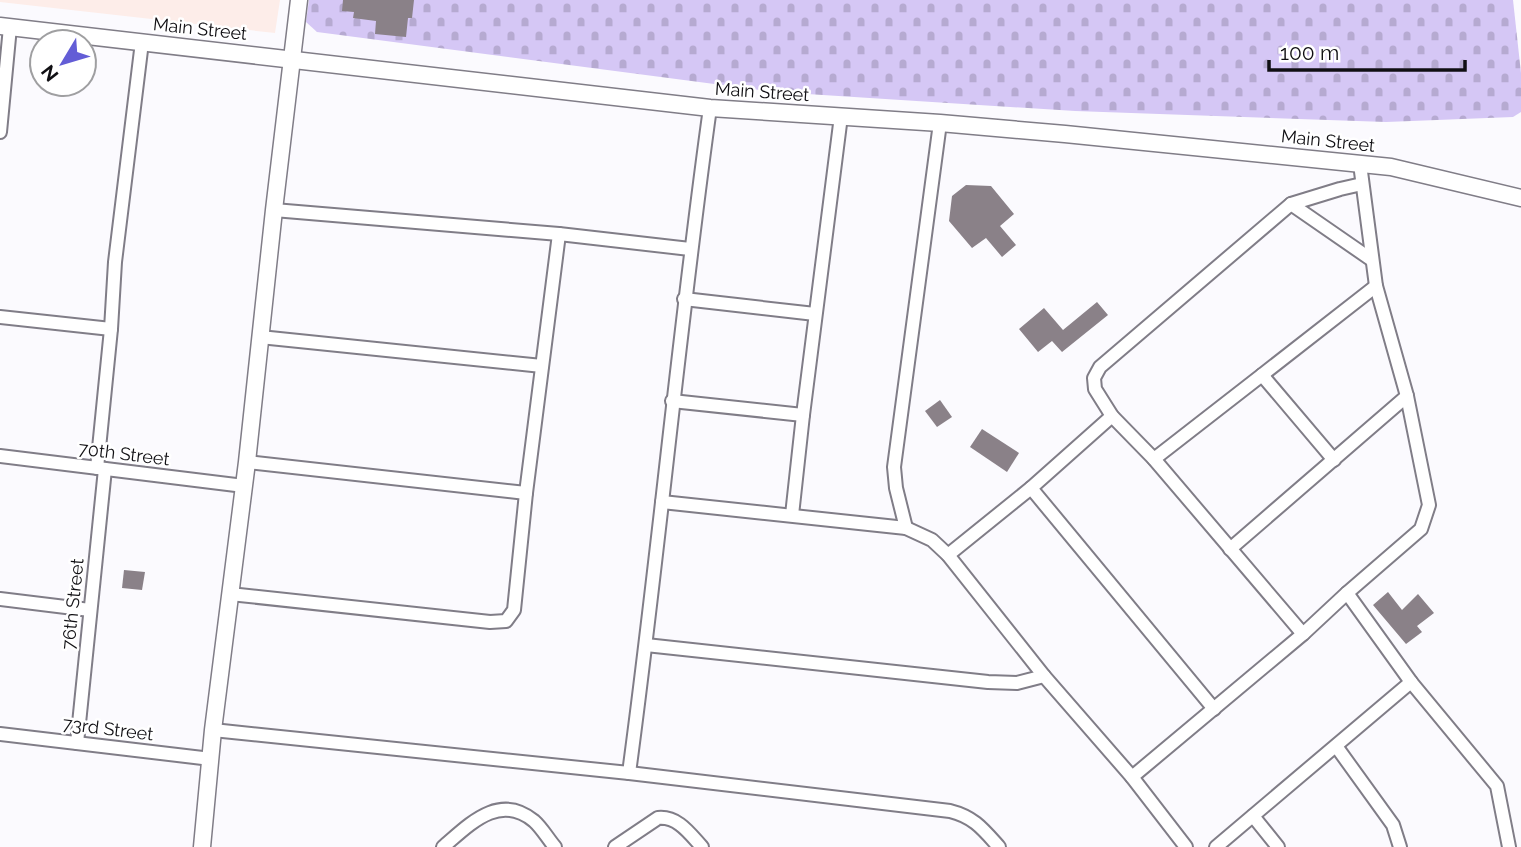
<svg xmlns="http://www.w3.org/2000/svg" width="1521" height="847" viewBox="0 0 1521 847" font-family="Raleway,sans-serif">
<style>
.education{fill:#fdede9}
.cemetery{fill:url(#cemetery-stones)}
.building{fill:#8a8188}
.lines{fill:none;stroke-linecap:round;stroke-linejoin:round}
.street-casing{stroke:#807d87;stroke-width:16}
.secondary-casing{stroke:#807d87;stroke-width:19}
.street{stroke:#fff;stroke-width:12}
.secondary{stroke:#fff;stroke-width:16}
.labels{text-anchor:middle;stroke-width:5;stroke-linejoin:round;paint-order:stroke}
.street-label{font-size:18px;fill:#100f13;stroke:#fff}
</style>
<defs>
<pattern id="cemetery-stones" width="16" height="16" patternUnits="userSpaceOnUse" patternTransform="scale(1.75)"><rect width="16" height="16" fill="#d5c7f5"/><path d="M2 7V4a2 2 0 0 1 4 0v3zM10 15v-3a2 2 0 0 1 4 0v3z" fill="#b6aad1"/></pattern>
</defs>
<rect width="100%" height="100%" fill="#fbfafe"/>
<path class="education" d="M0,0H280L275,33L0,2Z"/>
<path class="cemetery" d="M309,0H1513L1521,73V112L1513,117L1386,122L1075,111L776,92L317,32L306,22Z"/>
<g class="building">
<path d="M343,0H414L412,18H408L406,37L375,34L376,21L353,18L354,12L342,11Z"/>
<path d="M966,185L991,186L1014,214L1000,226L1016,245L1002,257L986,238L972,248L949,221L952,196Z"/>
<path d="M1097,302L1108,315L1062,352L1052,341L1038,352L1019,329L1044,308L1063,330Z"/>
<path d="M940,400L952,417L937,427L925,411Z"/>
<path d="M982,429L1019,453L1007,472L970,447Z"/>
<path d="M124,570L145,572L142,590L122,588Z"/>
<path d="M1388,592L1402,610L1418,594L1434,613L1417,626L1422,632L1406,644L1373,605Z"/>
</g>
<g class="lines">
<defs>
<g id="street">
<path d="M0,132L10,27"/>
<path d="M1291,204L1372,260"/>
<path d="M274,210L559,234L690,249"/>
<path d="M684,299L815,314"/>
<path d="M0,317L111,329"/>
<path d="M260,337L542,366"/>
<path d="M1262,375L1376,286"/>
<path d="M672,401L803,415"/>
<path d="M0,456L244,486"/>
<path d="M1154,459L1262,375L1334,460"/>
<path d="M247,462L526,493"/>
<path d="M97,468L111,329L115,262L142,42"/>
<path d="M1031,488L1214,709"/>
<path d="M662,502L906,528L932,540L948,555L1044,676L1132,777L1303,634L1347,593L1411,682L1497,786L1509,847"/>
<path d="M792,515L803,415L841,116"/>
<path d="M906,528L896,488L894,467L940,123"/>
<path d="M1230,549L1407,396"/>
<path d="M948,555L1031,488L1112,416"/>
<path d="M1347,593L1421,529L1429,505L1407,396L1376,286L1360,164"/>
<path d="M230,594L490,622L506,621L514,610L526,493L559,234"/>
<path d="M0,599L90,610"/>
<path d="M1303,634L1154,459L1112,416L1095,389L1094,378L1100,367L1291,204L1340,189L1362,184"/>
<path d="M646,645L988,682L1017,683L1044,676"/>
<path d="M213,730L629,773L950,811C974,817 983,829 999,847"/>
<path d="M0,734L211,759"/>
<path d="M77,743L105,469"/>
<path d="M1336,746L1393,825L1400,847"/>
<path d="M629,773C659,551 679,329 710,108"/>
<path d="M1132,777L1186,847"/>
<path d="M1253,816L1278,847"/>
<path d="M443,847C469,825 499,792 534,821C542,828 548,839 555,847"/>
<path d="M615,847L658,818C678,816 690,834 702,847"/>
<path d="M1216,847L1411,682"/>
</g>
<g id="secondary">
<path d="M0,26L710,108L940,123L1065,134L1391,167L1521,198"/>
<path d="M202,847L213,730L247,462L274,210L299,0"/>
</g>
</defs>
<use href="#street" class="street-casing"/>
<use href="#secondary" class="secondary-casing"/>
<use href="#street" class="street"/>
<use href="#secondary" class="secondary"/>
</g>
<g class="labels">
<g class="street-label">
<text transform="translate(200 29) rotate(6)" y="6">Main Street</text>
<text transform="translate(762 92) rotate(4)" y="6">Main Street</text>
<text transform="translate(1328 141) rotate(6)" y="6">Main Street</text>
<text transform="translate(124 454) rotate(7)" y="6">70th Street</text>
<text transform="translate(73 604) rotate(-84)" y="6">76th Street</text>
<text transform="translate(108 729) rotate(7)" y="6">73rd Street</text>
</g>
</g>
<g transform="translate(63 63) rotate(232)"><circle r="33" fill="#ffffff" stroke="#9f9fa1" stroke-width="2"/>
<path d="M0-5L12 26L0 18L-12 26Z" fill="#635dd6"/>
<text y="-10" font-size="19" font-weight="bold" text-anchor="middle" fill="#100f13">N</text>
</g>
<path d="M1269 60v10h196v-10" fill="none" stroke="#100f13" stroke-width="3.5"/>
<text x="1280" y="60" font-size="21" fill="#100f13" stroke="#ffffff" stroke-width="5" paint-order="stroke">100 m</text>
</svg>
